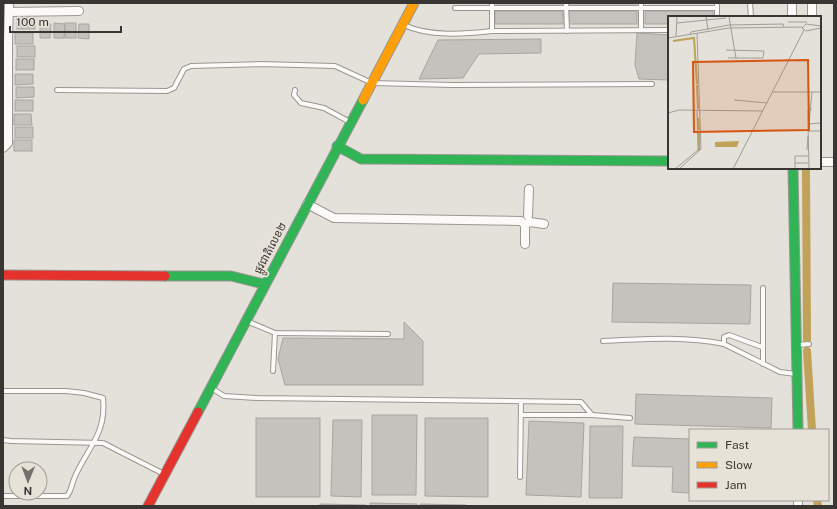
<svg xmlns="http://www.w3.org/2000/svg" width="837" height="509" viewBox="0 0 837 509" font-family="'Public Sans','Noto Sans Khmer',sans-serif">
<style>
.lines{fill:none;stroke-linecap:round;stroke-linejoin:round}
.canal{stroke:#c0a259;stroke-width:8}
.building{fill:#c5c2bd;stroke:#a7a5a0}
.lane-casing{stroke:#999792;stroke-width:6}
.street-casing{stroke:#999792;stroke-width:10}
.fast-casing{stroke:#999792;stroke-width:11}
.slow-casing{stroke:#999792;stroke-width:11}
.jam-casing{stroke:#999792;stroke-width:11}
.lane{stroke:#fbfaf9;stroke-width:4}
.street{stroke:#fbfaf9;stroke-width:8}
.fast{stroke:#30b455;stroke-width:9}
.slow{stroke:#ff9f0a;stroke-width:9}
.jam{stroke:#e5322d;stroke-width:9}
.labels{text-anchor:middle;stroke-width:4;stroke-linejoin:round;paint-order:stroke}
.street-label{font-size:11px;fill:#383632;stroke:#e7e2d7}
.inset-river{fill:none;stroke:#c0a259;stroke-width:2}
.inset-road{fill:none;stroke:#9f9d97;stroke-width:1}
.view{fill:#d65610;fill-opacity:0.15;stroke:#d65610;stroke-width:2}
.inset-edge{fill:none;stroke:#383632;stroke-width:2}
</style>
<rect width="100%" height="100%" fill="#e4e1da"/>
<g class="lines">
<g class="canal">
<path d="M806,168L807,339"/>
<path d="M807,351L812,430"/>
<path d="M817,500L818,506"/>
</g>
</g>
<g class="building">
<rect x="496" y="3" width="68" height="1"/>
<rect x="569" y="3" width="68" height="1"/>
<rect x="495" y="11" width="68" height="13"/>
<rect x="569" y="11" width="68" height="13"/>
<path d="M645,11H713V17H669V24H645Z"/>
<rect x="17" y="18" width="18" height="11"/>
<path d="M40,23L51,24L50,38H40Z"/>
<path d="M54,23L65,24L64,38H54Z"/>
<rect x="65" y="23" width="11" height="15"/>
<path d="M79,24H89V39L78,38Z"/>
<rect x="15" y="33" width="18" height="11"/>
<path d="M637,33L669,35V80L639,79L635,65Z"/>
<path d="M541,39V53L479,54L463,78L419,79L438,40Z"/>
<rect x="17" y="46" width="18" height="11"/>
<rect x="16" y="59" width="18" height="11"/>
<path d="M15,74H33V84L15,85Z"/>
<path d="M16,87H34V97L16,98Z"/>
<rect x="15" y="100" width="18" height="11"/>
<path d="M14,114H31L32,125H14Z"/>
<rect x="15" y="127" width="18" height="11"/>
<rect x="14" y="140" width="18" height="11"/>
<path d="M613,283L751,285L750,324L612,322Z"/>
<path d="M404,322L423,341V385H285L278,359L283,338L404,339Z"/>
<path d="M636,394L772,398L771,428L635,424Z"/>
<path d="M372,415H417L416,495H372Z"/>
<rect x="256" y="418" width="64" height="79"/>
<path d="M425,418H488V497L425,496Z"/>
<path d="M333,420H362L361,497L331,496Z"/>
<path d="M529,421L584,423L581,497L526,495Z"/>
<path d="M590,426H623L622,498H589Z"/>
<path d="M634,437L690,439V493L672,492L673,467L632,466Z"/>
<path d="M370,503L417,504V506H370Z"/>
<path d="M320,504L366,505V506H320Z"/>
<path d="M420,504L466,505V506H420Z"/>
</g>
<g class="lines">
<defs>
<g id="lane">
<path d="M492,3V31L669,30"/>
<path d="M566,3L567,31"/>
<path d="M750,3L751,17"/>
<path d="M455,8H717V3"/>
<path d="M717,8V17"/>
<path d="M404,25C429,37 465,34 492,31"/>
<path d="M641,30V3"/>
<path d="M57,90L167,91L174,88L184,69L191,66L261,64L335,66L372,83L452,85L652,84"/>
<path d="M295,90L294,95L301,103L324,108L348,121"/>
<path d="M249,322L275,333L388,334"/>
<path d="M603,341C644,339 684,336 724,344L780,372L796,374"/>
<path d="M724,344V337L729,335L762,347"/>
<path d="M797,345L809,344"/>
<path d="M763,364V288"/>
<path d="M273,371L275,333"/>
<path d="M213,389L224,396L257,398L581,402L592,415L630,418"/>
<path d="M3,391H66L84,393L103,398C107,435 86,449 74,479C71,486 72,490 67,496H3"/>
<path d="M521,415H592"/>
<path d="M3,440L11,441L103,443L162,473"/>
<path d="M520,477L521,402"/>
</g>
<g id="street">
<path d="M792,3V17"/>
<path d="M9,12L79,11"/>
<path d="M812,17V3"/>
<path d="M4,46L8,43L9,3"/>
<path d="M3,148L8,143V43"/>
<path d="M820,162H834"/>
<path d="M307,204L334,218L521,221L525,225L530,222L544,224"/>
<path d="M528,216L529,189"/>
<path d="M525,225V244"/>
<path d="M798,500V506"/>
</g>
<g id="fast">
<path d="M337,146L361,159L669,161"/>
<path d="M793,168L798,430"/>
<path d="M165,276H231L264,284"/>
<path d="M198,412L363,100"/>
</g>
<path id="slow" d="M363,100L414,3"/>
<g id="jam">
<path d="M3,275L165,276"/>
<path d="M148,506L198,412"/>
</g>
</defs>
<use href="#lane" class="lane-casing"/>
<use href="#street" class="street-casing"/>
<use href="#fast" class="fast-casing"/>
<use href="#slow" class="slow-casing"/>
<use href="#jam" class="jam-casing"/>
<use href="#lane" class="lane"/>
<use href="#street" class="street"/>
<use href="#fast" class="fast"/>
<use href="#slow" class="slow"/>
<use href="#jam" class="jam"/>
</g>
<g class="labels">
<g class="street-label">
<text transform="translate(270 248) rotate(-62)" y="4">ផ្លូវជាតិលេខ២</text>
</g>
</g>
<g transform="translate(668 16)">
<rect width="153" height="153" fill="#e4e1da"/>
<path d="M71,125L69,131H47V126Z" fill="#c0a259"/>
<path class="inset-river" d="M5,25L26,22L29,68M29,69L30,93M30,102L31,114M31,135V117"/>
<path class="inset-road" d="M38,0L40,14M61,1L68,42M120,6H139M9,7L58,2M153,10L138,8L134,12L138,15L153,12M22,18L23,16L61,9L115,8L116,11M8,20L9,0H119M0,22L61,12L134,11M58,34L96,35M60,42H95L96,35M105,76H153M66,84L99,87M0,97L11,94L95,95M141,107L144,76M140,108V94L144,93M140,115H153M139,134L140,120M127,147H141M7,153L30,134L29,94M11,153L33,133L29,17M65,153L136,14M127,153V140H140M141,153L140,108L153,107"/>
<path class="view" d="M140,44L141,114L26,116L25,46Z"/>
<rect width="153" height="153" class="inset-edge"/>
</g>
<rect width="837" height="509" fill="none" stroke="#383632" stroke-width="8"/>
<rect x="689" y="429" width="140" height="72" fill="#e7e2d7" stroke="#a19d95"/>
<rect x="697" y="442" width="20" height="6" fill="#30b455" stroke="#a19d95"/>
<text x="725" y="449" font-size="12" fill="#383632">Fast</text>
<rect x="697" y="462" width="20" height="6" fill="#ff9f0a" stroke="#a19d95"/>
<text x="725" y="469" font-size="12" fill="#383632">Slow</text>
<rect x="697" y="482" width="20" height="6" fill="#e5322d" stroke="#a19d95"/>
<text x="725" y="489" font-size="12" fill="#383632">Jam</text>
<g transform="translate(28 481) rotate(181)"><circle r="19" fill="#e7e2d7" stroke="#a19d95"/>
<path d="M0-3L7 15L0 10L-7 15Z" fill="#74726d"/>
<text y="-6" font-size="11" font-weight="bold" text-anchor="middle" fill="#383632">N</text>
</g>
<path d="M10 26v6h111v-6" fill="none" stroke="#383632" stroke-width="2"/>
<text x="16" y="26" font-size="12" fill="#383632" stroke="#e7e2d7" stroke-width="3" paint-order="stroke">100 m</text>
</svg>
